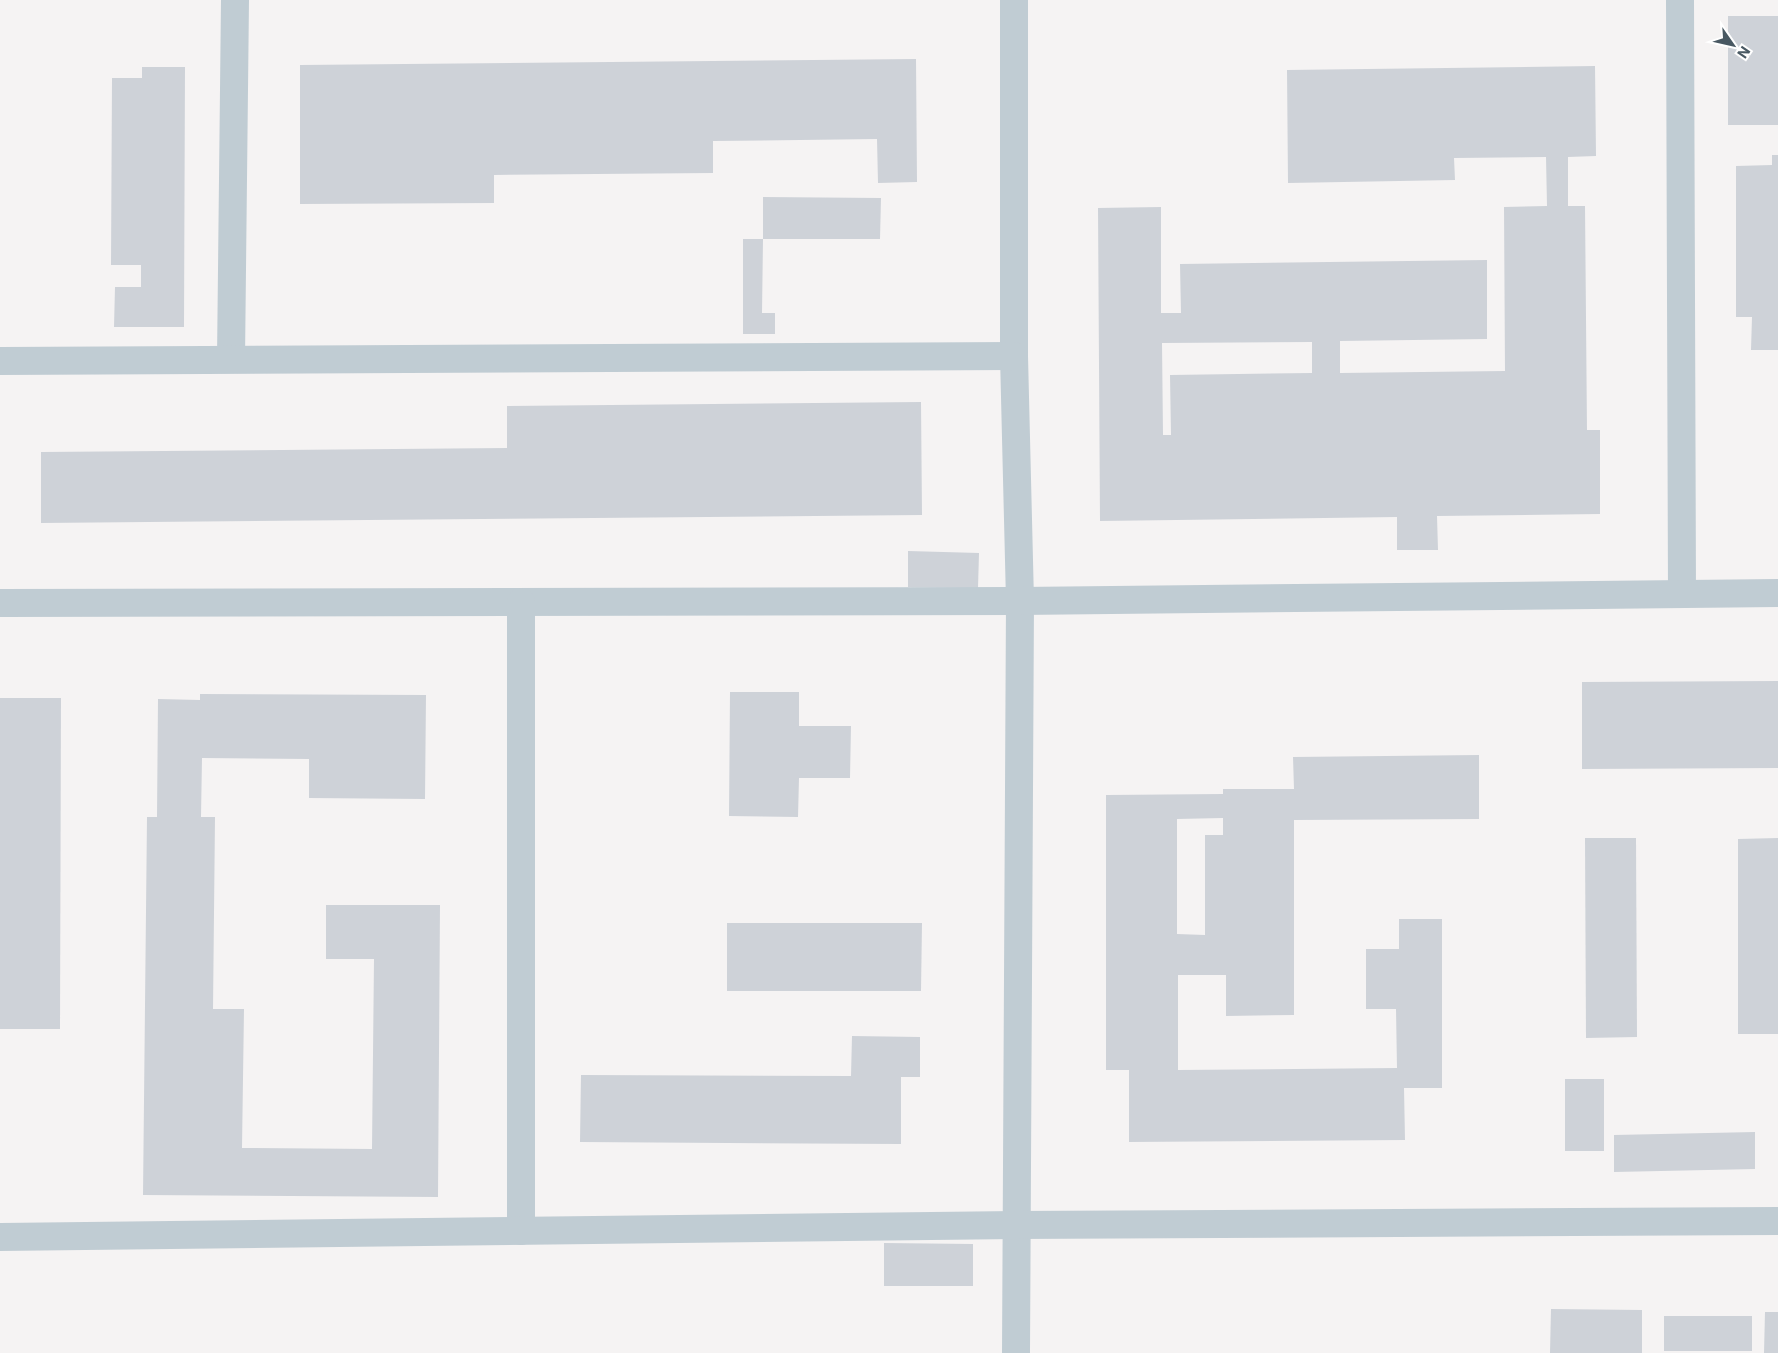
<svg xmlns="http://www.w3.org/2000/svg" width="1778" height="1353" viewBox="0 0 1778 1353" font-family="Inter,sans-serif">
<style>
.building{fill:#ced2d8;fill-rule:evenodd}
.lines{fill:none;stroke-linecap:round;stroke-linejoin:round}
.street{stroke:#c0ccd3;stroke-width:28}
</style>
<rect width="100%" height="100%" fill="#f5f3f3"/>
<g class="building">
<rect x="1728" y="16" width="50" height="109"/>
<path d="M916,59L917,182L878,183L877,139L713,141V173L494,175V203L300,204V65Z"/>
<path d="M1595,66L1596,156L1568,157V206H1585L1587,430H1600V514L1437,516L1438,550H1397V517L1100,521L1098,208L1161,207V313H1181L1180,264L1487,260V339L1340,341V373L1505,371L1504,207L1547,206L1546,157L1454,158L1455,180L1288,183L1287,70ZM1312,342V373L1170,375L1171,435H1163L1162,343Z"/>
<path d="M142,67H185L184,327H114L115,287H141V265H111L112,78H142Z"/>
<path d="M1772,155H1778V350H1751L1752,317H1736V166L1772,165Z"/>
<path d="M763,197L881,198L880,239H763Z"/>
<path d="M743,239H763L762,313H775V334H743Z"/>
<path d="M921,402L922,515L41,523V452L507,448V406Z"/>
<path d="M908,551L979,553L978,588L908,587Z"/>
<path d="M1778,681V768L1582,769V682Z"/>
<path d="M730,692H799V726H851L850,778H799L798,817L729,816Z"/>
<path d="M200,694L426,695L425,799L309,798V759L202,758L201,817H215L213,1009H244L242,1148L372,1149L374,959H326V905H440L438,1197L143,1195L147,817H157L158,699L200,700Z"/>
<path d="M0,698H61L60,1029H0Z"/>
<path d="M1479,755V819L1294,820V1015L1226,1016V975H1178V1070L1397,1068L1396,1009H1366V949H1399V919H1442V1088H1404L1405,1140L1129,1142V1070H1106V795L1223,794V789H1294L1293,757ZM1223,818V835H1205V935L1177,934V819Z"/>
<path d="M1585,838H1636L1637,1037L1586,1038Z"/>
<path d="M1778,838V1034H1738V839Z"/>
<path d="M727,923H922L921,991H727Z"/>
<path d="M852,1036L920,1037V1077H901V1144L580,1142L581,1075L851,1076Z"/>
<rect x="1565" y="1079" width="39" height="72"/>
<path d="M1755,1132V1169L1614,1172V1135Z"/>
<path d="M884,1243L973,1244V1286H884Z"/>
<path d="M1551,1309L1642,1310V1353H1550Z"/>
<path d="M1765,1312H1778V1353H1764Z"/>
<rect x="1664" y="1316" width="88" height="35"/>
</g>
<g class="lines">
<g class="street">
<path d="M1014,0V356L1020,601L1016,1353"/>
<path d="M1680,0L1682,594"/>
<path d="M231,359L235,0"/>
<path d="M0,361L1014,356"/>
<path d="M0,603L1020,601L1778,593"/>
<path d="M521,1231V602"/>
<path d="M0,1237L1016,1225L1778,1221"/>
</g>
</g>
<g transform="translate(1733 45) rotate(124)" stroke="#ffffff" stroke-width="4" paint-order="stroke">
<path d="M0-4L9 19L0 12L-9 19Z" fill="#485862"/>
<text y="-8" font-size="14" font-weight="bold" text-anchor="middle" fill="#485862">N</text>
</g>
</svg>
